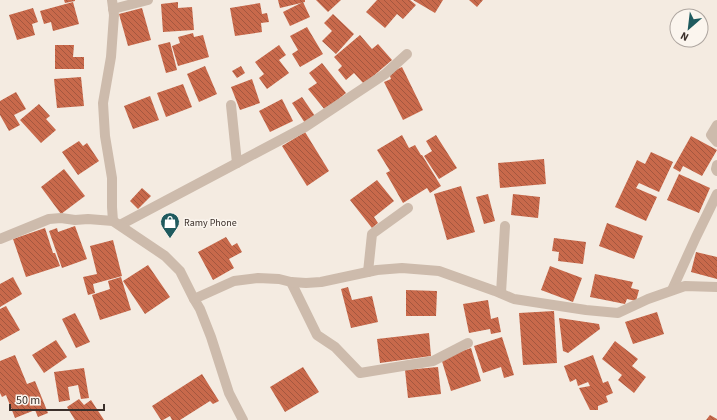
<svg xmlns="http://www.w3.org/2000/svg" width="717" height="420" viewBox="0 0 717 420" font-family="'Source Sans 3',sans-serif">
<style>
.building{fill:url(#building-back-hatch)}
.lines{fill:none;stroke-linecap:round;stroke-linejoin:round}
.street{stroke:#cdbbac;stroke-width:10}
.labels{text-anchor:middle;stroke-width:3;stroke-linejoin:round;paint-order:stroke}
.poi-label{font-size:10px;fill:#3b302b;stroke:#fbf5ee;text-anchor:start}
</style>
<defs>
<pattern id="building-back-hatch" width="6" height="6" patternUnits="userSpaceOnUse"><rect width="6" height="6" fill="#c8694b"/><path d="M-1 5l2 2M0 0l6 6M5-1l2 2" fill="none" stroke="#a4573f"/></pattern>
</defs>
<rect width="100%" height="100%" fill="#f4ebe1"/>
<g class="building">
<path d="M64,0H75V1L65,3Z"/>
<path d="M278,0H305V2L280,8Z"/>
<path d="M316,0H341L328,12Z"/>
<path d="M377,0H410L416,5L403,19L397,14L385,28L366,12Z"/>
<path d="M413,0H443L435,13Z"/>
<path d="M469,0H483L477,7Z"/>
<path d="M73,2L79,24L53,31L51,22L44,24L40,11Z"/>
<path d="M178,2V8L192,7L194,30L163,32L161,4Z"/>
<path d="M303,2L310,17L290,26L283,12Z"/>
<path d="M260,3L262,14L267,13L269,22L261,23L262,32L235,36L230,8Z"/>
<path d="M33,8L38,22L32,24L35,35L17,40L9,15Z"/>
<path d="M142,8L151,40L128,46L119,14Z"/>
<path d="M333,14L354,34L336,54L322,41L332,31L324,23Z"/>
<path d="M307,27L323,54L300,67L292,54L298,50L290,36Z"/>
<path d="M193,33L194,37L203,35L209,57L178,66L172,46L180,43L178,37Z"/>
<path d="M360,35L372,49L378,44L392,60L364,84L354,73L346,80L338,70L342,66L334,57Z"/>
<path d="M170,42L177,70L166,73L158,45Z"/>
<path d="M55,45H74L73,57H84V69H55Z"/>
<path d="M279,45L286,55L279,60L289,73L267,89L259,78L264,74L255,62Z"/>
<path d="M322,63L346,93L325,110L308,89L317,83L309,73Z"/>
<path d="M205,66L217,94L199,102L187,74Z"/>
<path d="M241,66L245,73L237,78L232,71Z"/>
<path d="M402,67L423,110L403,120L384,82L391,79L389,73Z"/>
<path d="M81,77L84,106L57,108L54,79Z"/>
<path d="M252,79L260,103L240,110L231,87Z"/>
<path d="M183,84L192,107L166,117L157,93Z"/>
<path d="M16,92L26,109L14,115L20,125L9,131L0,115V101Z"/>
<path d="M150,96L159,120L133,129L124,106Z"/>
<path d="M302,97L315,116L305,123L292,103Z"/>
<path d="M282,99L293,121L270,132L259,111Z"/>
<path d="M39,104L50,116L46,119L56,130L41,143L20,120Z"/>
<path d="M305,132L329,171L307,186L282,146Z"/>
<path d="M402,135L409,148L415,145L421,155H422L441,186L430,193L427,188L403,203L386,173L390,171L377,150Z"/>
<path d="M436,135L457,168L439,179L424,156L432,151L426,141Z"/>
<path d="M691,136L717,150L702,176L683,166L680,172L673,168Z"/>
<path d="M79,141L83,146L87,143L99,161L78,175L62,152Z"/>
<path d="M651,152L673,162L659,192L639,183L636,188L657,197L646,221L615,207L637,160L645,164Z"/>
<path d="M544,159L546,184L500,188L498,163Z"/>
<path d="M64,169L85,196L61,214L41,187Z"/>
<path d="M679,174L710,188L699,213L667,200Z"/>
<path d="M377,180L394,201L374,217L378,223L372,228L350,200Z"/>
<path d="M461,186L475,232L447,240L434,194Z"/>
<path d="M142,188L151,196L138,209L130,201Z"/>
<path d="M488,194L495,221L484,224L476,197Z"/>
<path d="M513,194L540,197L538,218L511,215Z"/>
<path d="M607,223L643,236L634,259L599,246Z"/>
<path d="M75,226L87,259L62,268L49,231L57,228L58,232Z"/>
<path d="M45,228L53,253H55L60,266L26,277L13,239Z"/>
<path d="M226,237L232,246L237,243L242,252L229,259L234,268L213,280L198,252Z"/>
<path d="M554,238L586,242L583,264L558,261L559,252L552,251Z"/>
<path d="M113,240L122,276L93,284L95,293L88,295L83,277L97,274L90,246Z"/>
<path d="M696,252L717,257V279L691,272Z"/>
<path d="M148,265L170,297L145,314L123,281Z"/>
<path d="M550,266L582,278L573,302L541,290Z"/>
<path d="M595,274L633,282L631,288L639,290L636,301L627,299L625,304L590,297Z"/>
<path d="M13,277L22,294L0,307V284Z"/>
<path d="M121,277L131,310L100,320L92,295L110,289L108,281Z"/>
<path d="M348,287L352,300L372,296L378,322L351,328L341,289Z"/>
<path d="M406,290L437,291L436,316H406Z"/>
<path d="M488,300L491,319L498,317L501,332L491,334L490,329L469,333L463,304Z"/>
<path d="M6,306L20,330L0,341V309Z"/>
<path d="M554,311L557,363L523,365L519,313Z"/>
<path d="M657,312L664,334L633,344L625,322Z"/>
<path d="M75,313L90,342L76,348L62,319Z"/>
<path d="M559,318L599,324L600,329L568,353L563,351Z"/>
<path d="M429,333L431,356L380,363L377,339Z"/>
<path d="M502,337L514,375L504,378L501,367L483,373L474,346Z"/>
<path d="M56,340L67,357L44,373L32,355Z"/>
<path d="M615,341L638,359L632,366L646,377L634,393L618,380L622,375L602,359Z"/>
<path d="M471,348L481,381L451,391L441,358Z"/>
<path d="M15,355L27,384L35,381L48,413L38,417L35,410L15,418L6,395L2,397L0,393V361Z"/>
<path d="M593,355L603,383L608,381L613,393L606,396L608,402L598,406V410H590L579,388L590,386L588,382L578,386L576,379L570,382L564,366Z"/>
<path d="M303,367L319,392L285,412L270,387Z"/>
<path d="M438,367L441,394L408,398L405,370Z"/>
<path d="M84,368L89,398L81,399L78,385L68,387L70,400L59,402L54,372Z"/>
<path d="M202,374L219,401L213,404L210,401L180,420H172L170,416L163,420H161L152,406Z"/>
<path d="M79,399L84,405L91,400L104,420H75L67,407Z"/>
<path d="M710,415L717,419V420H706Z"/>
</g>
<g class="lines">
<g class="street">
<path d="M112,0L114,15L111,57L103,103L105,136L112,178V207L113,221"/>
<path d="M113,9L148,0"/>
<path d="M231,105L237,163"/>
<path d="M717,125L711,135L717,142"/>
<path d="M717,165L716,169L717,171"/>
<path d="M120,225L237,163L305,127L385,74L407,54"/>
<path d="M0,239L49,219L61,218L75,220L88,219L113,221L165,256L180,271L194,299L200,309L211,337L229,393L243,420"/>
<path d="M368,272L372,234L408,208"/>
<path d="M291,282L317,335L335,347L360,373L433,361L468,343"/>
<path d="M672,290L696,237L717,194"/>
<path d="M501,293L505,226"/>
<path d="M194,299L234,281L258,278L279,279L291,282L306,283L321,282L377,270L402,268L439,271L495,291L514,299L586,310L618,313L648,299L685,286L717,287"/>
</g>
</g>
<defs>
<symbol id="shop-pin" viewBox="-11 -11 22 30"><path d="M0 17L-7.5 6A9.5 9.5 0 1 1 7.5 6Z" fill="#1f5a5e" stroke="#fbf5ee"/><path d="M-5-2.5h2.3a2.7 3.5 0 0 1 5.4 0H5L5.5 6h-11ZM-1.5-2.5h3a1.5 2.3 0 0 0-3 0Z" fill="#fff"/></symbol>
</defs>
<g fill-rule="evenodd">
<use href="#shop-pin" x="159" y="211" width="22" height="30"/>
</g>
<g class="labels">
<g class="poi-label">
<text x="184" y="226">Ramy Phone</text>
</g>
</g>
<g transform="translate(689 28) rotate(208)"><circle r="19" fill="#fbf5ee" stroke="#aea6a0"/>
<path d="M0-3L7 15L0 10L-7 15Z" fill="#1f5a5e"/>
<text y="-6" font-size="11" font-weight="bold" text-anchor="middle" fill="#3b302b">N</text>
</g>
<path d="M10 404v6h94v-6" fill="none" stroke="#3b302b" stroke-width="2"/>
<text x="16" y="404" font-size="12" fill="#3b302b" stroke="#fbf5ee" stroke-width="3" paint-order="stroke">50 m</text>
</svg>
